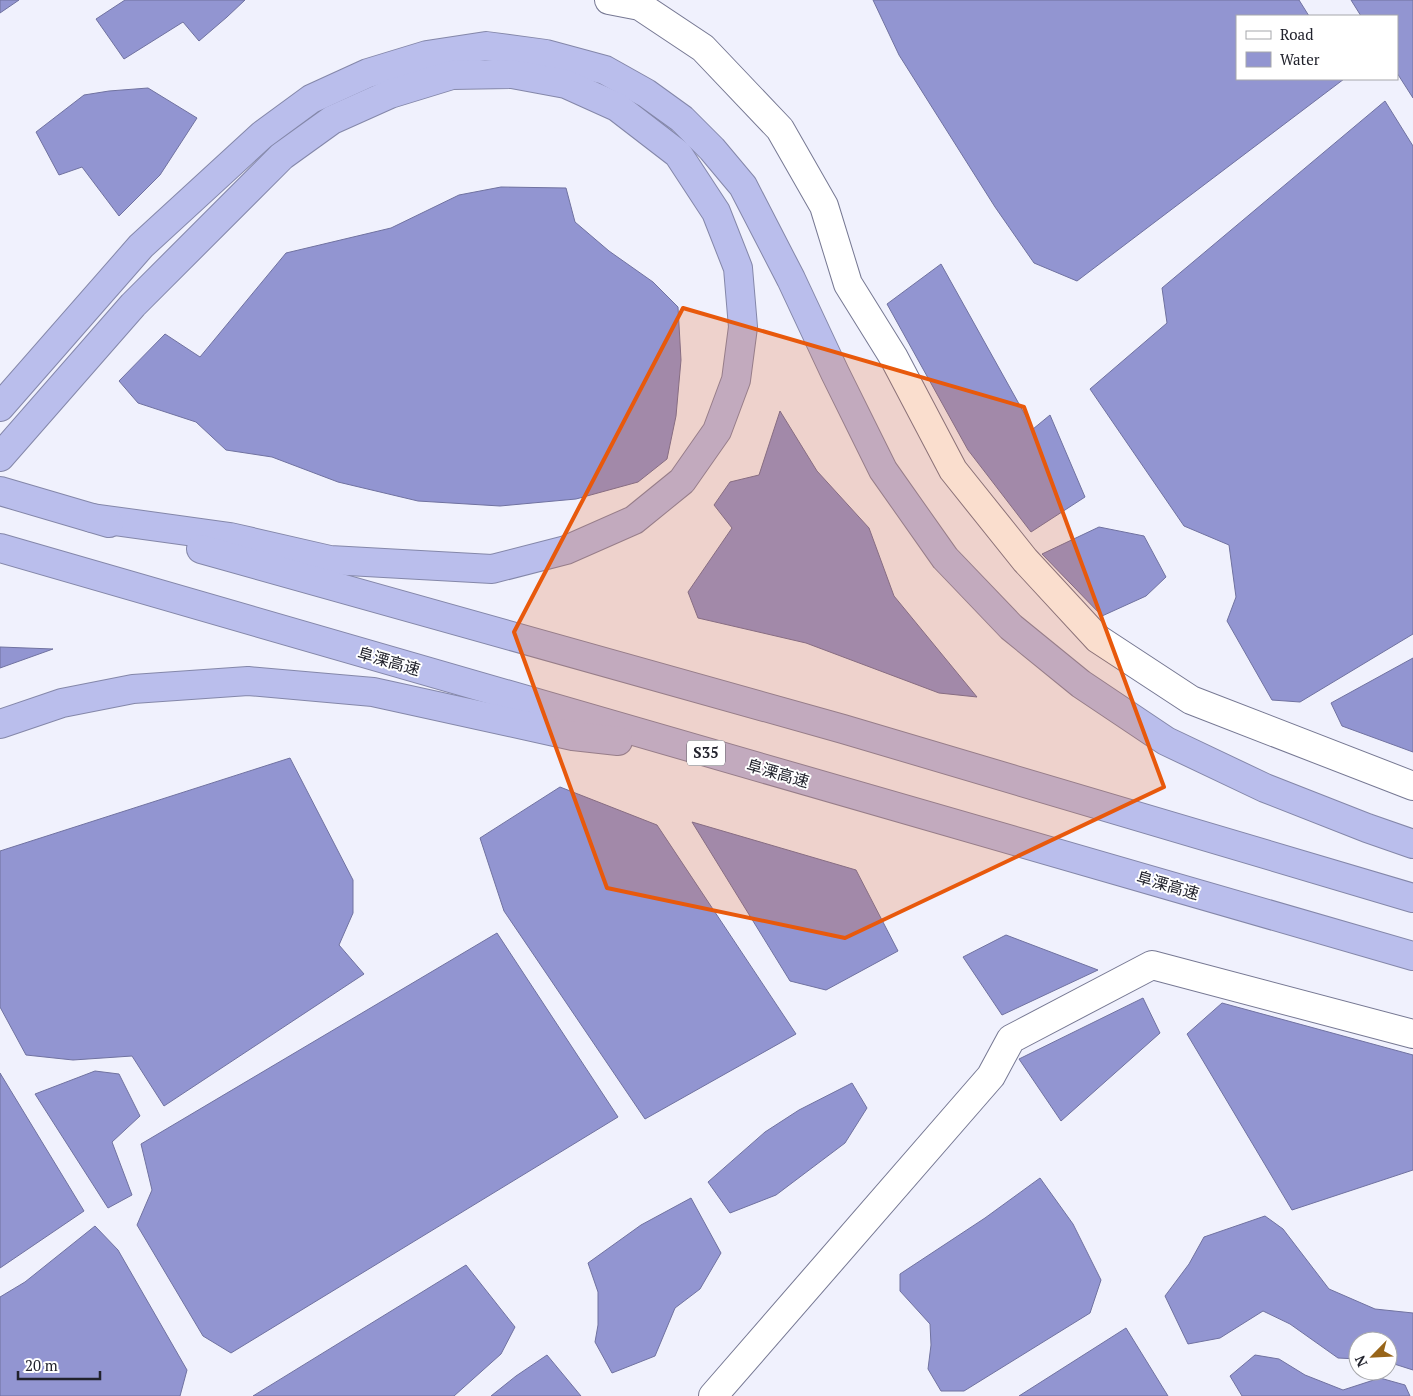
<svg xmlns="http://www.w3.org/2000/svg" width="1413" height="1396" viewBox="0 0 1413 1396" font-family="'PT Serif','Noto Sans SC',serif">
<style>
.water{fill:#9295d1;stroke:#7072a0}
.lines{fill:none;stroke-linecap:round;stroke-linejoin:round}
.minor-casing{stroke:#767893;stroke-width:30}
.highway-casing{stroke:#8487a9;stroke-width:30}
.minor{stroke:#fff;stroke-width:28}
.highway{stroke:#babeec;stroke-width:28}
.marked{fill:#e8590c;fill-opacity:0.2;stroke:#e8590c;stroke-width:4;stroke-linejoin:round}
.labels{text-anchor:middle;stroke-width:4;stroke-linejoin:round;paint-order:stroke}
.shield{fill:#fff;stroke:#64646b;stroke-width:1}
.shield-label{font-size:15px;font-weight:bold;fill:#21222c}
.street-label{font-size:16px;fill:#21222c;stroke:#fff}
</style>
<rect width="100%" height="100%" fill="#f0f1fd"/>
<g class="water">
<path d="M0,0H19L0,13Z"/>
<path d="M125,0H245L227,17L199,41L183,22L124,59L96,19Z"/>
<path d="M873,0H1299L1309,16H1237V79H1344L1077,281L1034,263L995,207L899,55Z"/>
<path d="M1351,0H1413V98L1397,73V16H1361Z"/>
<path d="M148,88L197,118L160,175L119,216L82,167L59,175L36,132L84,95L109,91Z"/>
<path d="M1385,101L1413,146V634L1300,702L1272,700L1227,621L1236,597L1229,545L1184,526L1090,389L1167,323L1162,288Z"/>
<path d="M501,187L566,188L575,222L609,251L653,282L678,307L681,360L676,416L667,459L638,482L576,499L500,506L418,501L338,482L272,457L226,450L196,422L138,403L119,381L165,334L200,357L286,253L391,228L459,195Z"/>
<path d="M941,264L1033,429L1050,415L1085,497L1031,532L968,450L887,304Z"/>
<path d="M780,411L817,471L869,528L894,596L977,697L939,693L806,643L698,618L688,592L732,528L714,505L730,482L759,475Z"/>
<path d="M1099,527L1144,536L1166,577L1146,596L1102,616L1042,554Z"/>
<path d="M0,647L53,649L0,668Z"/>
<path d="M1413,658V752L1342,726L1331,703Z"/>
<path d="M290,758L353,880V913L339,945L364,974L164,1106L132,1056L73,1060L26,1055L0,1007V851Z"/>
<path d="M560,787L657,825L796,1034L645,1119L504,911L480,838Z"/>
<path d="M692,822L856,870L898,951L826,990L790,981Z"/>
<path d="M497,933L618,1117L231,1353L203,1336L137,1225L152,1190L141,1144Z"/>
<path d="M1006,935L1098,970L1002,1015L963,957Z"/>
<path d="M1143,998L1160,1033L1061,1121L1019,1059Z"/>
<path d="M1222,1003L1413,1055V1170L1292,1210L1187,1034Z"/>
<path d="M95,1071L119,1074L140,1116L112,1142L132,1195L108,1208L35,1094Z"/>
<path d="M0,1073L84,1211L0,1268Z"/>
<path d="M852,1083L867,1108L845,1143L776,1195L730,1213L708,1182L765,1132L799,1110Z"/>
<path d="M1040,1178L1073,1224L1101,1280L1090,1313L964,1391H941L928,1369L931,1345L930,1324L900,1291V1274L985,1218Z"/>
<path d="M691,1198L721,1253L700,1289L675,1308L655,1356L612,1373L595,1342L598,1325V1292L588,1263L641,1225Z"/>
<path d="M1265,1216L1283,1229L1329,1289L1375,1309L1413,1313V1370L1388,1362V1341H1358V1359L1338,1358L1290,1324L1263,1311L1220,1338L1188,1344L1165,1296L1189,1264L1204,1237Z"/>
<path d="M95,1226L118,1250L187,1370L180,1396H0V1297L25,1282Z"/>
<path d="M466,1265L515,1327L501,1354L454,1396H253Z"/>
<path d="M1126,1328L1168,1396H1019Z"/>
<path d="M547,1355L581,1396H491L516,1376Z"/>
<path d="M1255,1355L1279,1359L1305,1375L1343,1390L1380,1378L1405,1385L1410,1396H1242L1230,1376Z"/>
</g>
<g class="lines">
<defs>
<g id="minor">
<path d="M609,0L640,6L703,48L780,129L824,206L848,284L894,358L953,470L1025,560L1098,639L1191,700L1413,786"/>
<path d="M713,1396L991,1076L1011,1039L1152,965L1413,1034"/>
</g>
<g id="highway">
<path d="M0,407L141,246L262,135L311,99L368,73L427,55L486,46L546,54L605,70L646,93L682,119L712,149L743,186L791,279L835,373L883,470L945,558L1011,627L1081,684L1166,741L1265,788L1367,828L1413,844"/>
<path d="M0,457L133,305L282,156L332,120L390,94L452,75L512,74L566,84L617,107L678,154L716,212L738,268L743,327L736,380L717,431L682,481L634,520L566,550L492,569L330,560L230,537L92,518"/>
<path d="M0,491L109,523"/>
<path d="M0,548L1413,956"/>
<path d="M201,549L843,729L1413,898"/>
<path d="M0,724L62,703L133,689L248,681L373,692L573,736L618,741"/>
</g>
</defs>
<use href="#minor" class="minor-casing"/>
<use href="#highway" class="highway-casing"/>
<use href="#minor" class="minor"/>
<use href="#highway" class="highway"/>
</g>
<path class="marked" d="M683,308L1024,407L1164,787L845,938L607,888L514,632Z"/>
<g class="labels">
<rect class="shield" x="687" y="740.5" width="38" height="25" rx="4"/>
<g class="shield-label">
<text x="706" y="758">S35</text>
</g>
<g class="street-label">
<text transform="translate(389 661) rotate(16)" y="6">阜溧高速</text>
<text transform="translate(778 773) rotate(16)" y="6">阜溧高速</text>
<text transform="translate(1168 885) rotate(16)" y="6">阜溧高速</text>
</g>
</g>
<rect x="1236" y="15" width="162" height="65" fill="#ffffff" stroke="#a6a7ab"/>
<rect x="1246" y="31" width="25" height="8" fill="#ffffff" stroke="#a6a7ab"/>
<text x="1280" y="40" font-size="15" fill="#21222c">Road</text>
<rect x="1246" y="52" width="25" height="15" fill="#9295d1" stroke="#a6a7ab"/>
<text x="1280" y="65" font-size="15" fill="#21222c">Water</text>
<g transform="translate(1373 1356) rotate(246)"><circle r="24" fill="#ffffff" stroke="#a6a7ab"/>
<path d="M0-4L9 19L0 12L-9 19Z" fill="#986519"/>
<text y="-8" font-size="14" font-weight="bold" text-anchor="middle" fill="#21222c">N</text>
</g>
<path d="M18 1371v8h82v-8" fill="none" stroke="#21222c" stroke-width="2.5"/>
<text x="25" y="1371" font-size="15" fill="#21222c" stroke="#ffffff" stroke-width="4" paint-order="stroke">20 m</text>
</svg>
